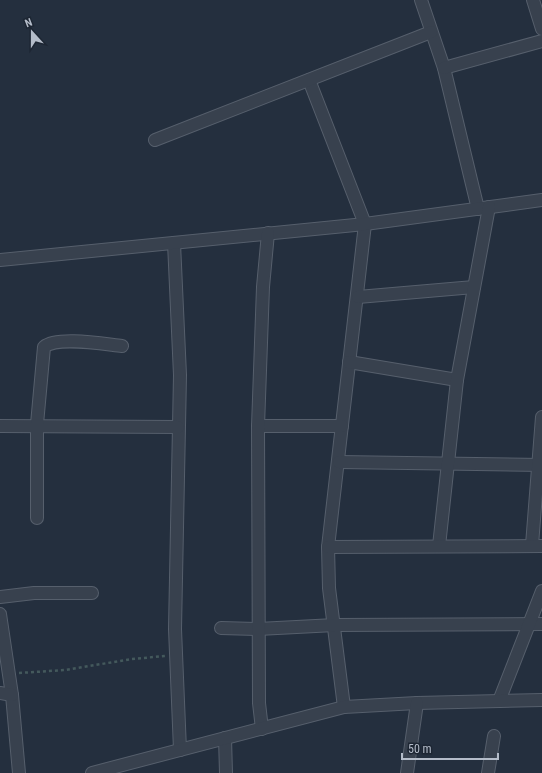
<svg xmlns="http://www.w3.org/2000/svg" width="542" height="773" viewBox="0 0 542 773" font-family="'Roboto Condensed',sans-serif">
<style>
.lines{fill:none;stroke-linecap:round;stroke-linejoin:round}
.street-casing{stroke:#565f6c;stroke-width:14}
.path{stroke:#44595c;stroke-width:2.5;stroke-dasharray:3 3;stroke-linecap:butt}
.street{stroke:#38414e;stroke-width:12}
</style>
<rect width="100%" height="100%" fill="#242f3e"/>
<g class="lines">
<defs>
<g id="street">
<path d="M421,0L444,68L478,209"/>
<path d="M533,0L542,29"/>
<path d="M444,68L542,41"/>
<path d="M309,80L365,224L328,547L329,588L344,707"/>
<path d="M155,140L431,32"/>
<path d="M174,243L180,375L175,629L180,750"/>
<path d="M0,260L365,224L542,200"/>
<path d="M358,297L474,287"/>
<path d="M349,362L457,380"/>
<path d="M0,426L178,427"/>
<path d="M258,426H342"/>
<path d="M339,462L542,465"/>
<path d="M37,518V424L44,347C57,336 103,344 122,346"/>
<path d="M532,545L542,417"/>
<path d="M439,546L457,380L489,207"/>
<path d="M328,547L542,546"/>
<path d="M0,597L34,593H92"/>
<path d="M0,614L12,695L19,773"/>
<path d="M221,628L258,629L335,625L542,624"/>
<path d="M0,693L12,695"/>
<path d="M499,701L542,591"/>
<path d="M262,729L259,703L258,426L263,287L268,233"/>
<path d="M225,738L226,773"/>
<path d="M92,773L344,707L417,703L542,700"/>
<path d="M407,773L417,703"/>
<path d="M488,773L494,736"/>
</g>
</defs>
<use href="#street" class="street-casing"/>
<path class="path" d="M19,673L65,670L132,659L165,656"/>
<use href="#street" class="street"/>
</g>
<g transform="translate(32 32) rotate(339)" stroke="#1d2633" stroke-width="3" paint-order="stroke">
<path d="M0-3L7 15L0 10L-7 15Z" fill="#b4bcc9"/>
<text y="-6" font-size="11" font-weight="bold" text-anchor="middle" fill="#b4bcc9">N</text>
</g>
<path d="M402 753v6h96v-6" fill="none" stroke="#b4bcc9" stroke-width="2"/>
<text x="408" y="753" font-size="12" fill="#b4bcc9" stroke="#1d2633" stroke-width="3" paint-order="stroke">50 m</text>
</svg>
